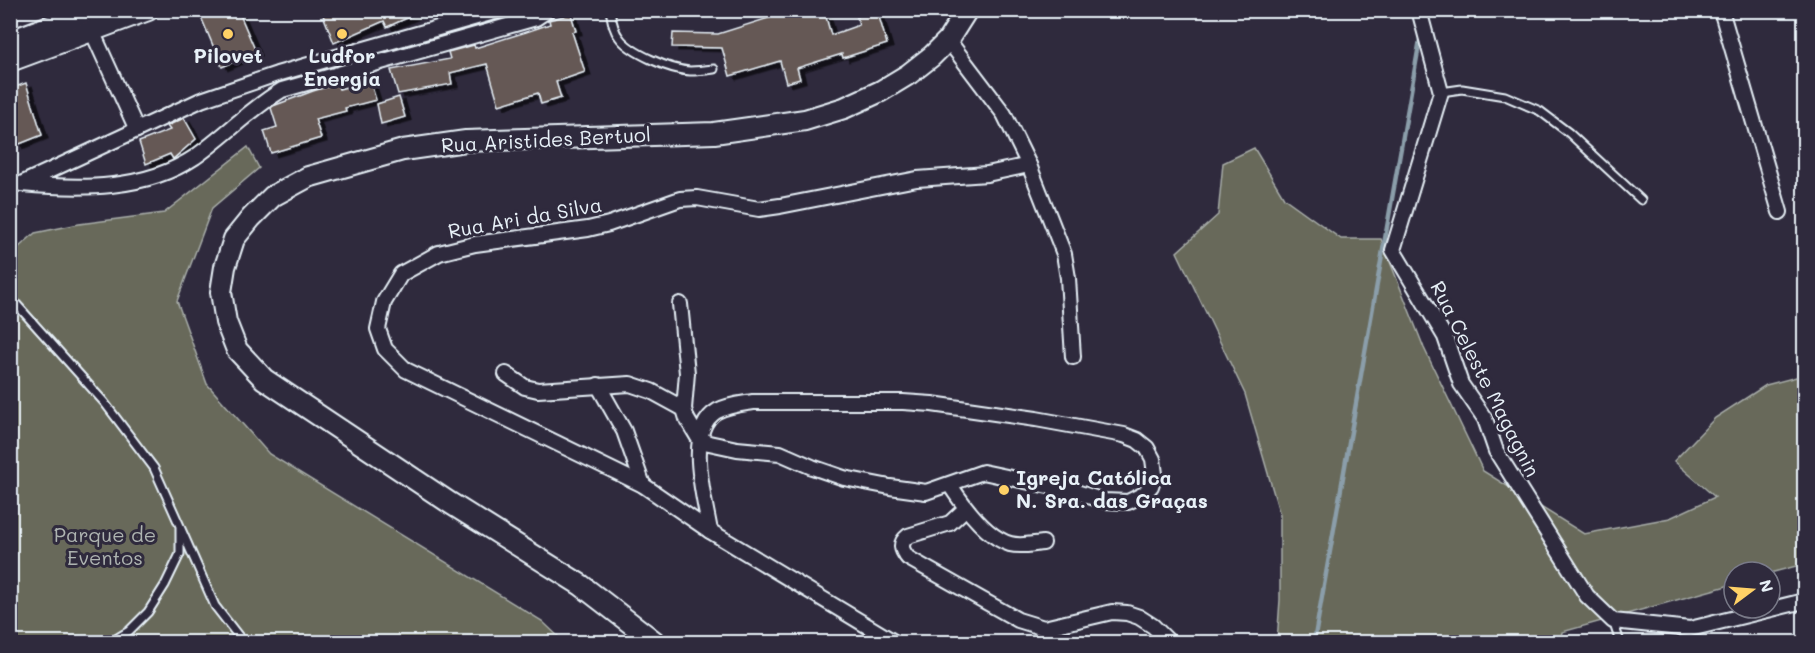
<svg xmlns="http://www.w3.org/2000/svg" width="1815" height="653" viewBox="0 0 1815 653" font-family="Mali,sans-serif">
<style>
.green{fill:#67695a;stroke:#a8ada9;stroke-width:1.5}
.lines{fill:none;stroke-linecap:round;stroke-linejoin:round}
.stream{stroke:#8b9eaa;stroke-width:4.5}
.building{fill:#655854;stroke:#e8f1f8;stroke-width:1.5;filter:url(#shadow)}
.lane-casing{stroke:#e8f1f8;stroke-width:11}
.street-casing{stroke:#e8f1f8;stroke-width:18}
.secondary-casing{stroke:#e8f1f8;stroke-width:24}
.lane{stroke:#2f2a3d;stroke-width:7}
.street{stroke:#2f2a3d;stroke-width:14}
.secondary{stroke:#2f2a3d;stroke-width:20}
.poi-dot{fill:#ffd166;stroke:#2f2a3d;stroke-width:2}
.labels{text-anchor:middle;stroke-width:6;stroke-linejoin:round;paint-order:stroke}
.poi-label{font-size:20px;font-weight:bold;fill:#e8f1f8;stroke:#2f2a3d}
.street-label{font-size:20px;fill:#e8f1f8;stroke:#2f2a3d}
.park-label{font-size:20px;fill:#aeb4b1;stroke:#2f2a3d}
</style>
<defs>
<filter id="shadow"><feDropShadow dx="6" dy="3.5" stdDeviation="0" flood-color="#0009"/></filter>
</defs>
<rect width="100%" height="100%" fill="#2f2a3d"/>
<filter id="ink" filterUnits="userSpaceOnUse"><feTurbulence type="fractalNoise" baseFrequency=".0167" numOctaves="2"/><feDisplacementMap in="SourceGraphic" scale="12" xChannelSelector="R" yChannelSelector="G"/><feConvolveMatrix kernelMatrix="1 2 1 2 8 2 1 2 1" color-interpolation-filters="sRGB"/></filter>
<g filter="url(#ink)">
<g class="green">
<path d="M248,147L259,168L212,208L177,301L207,384L269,454L542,621L564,642H11L10,255L35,233L79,224L164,213Z"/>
<path d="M1254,148L1284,198L1341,239H1381L1424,348L1483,471L1584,534L1670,518L1715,497L1674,461L1715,418L1766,385L1804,375V564L1770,573L1734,572V584L1562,632L1560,642H1277L1280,600V515L1245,394L1177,252L1218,215L1223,163Z"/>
</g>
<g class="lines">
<path class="stream" d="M1314,642L1421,34"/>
</g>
<g class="building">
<path d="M216,10H238L256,52L222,67L201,17Z"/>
<path d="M321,10H425L387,27L384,21L334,43Z"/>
<path d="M794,10H824L831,35L859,25L855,10H877L887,44L843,58L842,54L797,68L800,79L786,83L780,61L730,76L722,48L672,47L673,33L718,34Z"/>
<path d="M571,14L576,31L572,32L585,72L556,82L561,98L541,104L538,93L499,105L487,64L450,73L452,84L398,94L391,70L450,59L448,52L474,45L475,48L526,32L550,24L549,20Z"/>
<path d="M370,81L376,100L345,108L346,111L315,119L321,138L271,153L264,131L277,127L271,108L273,106L313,91L337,84L339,89Z"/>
<path d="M26,83L42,135L17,145L10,127V89Z"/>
<path d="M399,97L405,117L381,124L377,104Z"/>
<path d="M184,118L196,139L173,159L170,154L146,164L139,142L170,130L167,126Z"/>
</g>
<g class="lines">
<defs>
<g id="lane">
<path d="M610,10C612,20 613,30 619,37C630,53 671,70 690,71C698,71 706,70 714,69"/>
<path d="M1441,92L1462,89L1505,96L1540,111L1569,133L1641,200"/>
<path d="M10,297L104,402L154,468L180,526V554L165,585L148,612L129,631L111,642"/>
<path d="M181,529L215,606L243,642"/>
<path d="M1613,621L1620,642"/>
</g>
<g id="street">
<path d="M1419,10L1441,92L1393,250L1445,337L1461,384L1485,419L1496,451L1587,596L1613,621L1690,629L1804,601"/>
<path d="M1721,10L1780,212"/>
<path d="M92,31L137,130"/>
<path d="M1029,165L1064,254L1068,278L1073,357"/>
<path d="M23,183L201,100L277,74L501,10"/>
<path d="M21,184C80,189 144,191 195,157C225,136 250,109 282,90L536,18L548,10"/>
<path d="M680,304L687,373L684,409L687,419L699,439L709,443L737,449L780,453L812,467L844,478L890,487L926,492L983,472L1076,492L1104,501L1128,502L1144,494L1151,486L1155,474L1153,459L1147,448L1137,440L1124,435L1036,419L932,404L903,402H753C741,404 728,405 717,411C684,430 705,500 710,531"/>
<path d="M506,374L525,387L538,390L630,384L651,391L684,409"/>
<path d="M598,385L624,431L643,485"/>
<path d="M950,485C963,505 986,537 1010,544C1021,547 1032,544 1043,543"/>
<path d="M965,509L950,523L908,536C899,543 901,550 908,558L1018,620L1044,628L1112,612L1127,613L1139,617L1153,626L1169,642"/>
<path d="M894,642L710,531L643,485L406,370L385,349L378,329L384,302L401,274L439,253L475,244L588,229L609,224L680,199L697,198L759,209L780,206L917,179L987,174L1029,165L1004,114L948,40"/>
</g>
<g id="secondary">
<path d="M10,41L92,10"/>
<path d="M10,61L148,10"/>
<path d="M655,642L581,585L450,503L264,379L237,350L226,322L221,292L225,267L234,239L251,218L273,196L308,177L403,150L466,141L714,133L805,120L844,108L881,91L909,74L932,56L948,40L967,10"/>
</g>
</defs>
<use href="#lane" class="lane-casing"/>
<use href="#street" class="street-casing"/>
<use href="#secondary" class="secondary-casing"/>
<use href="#lane" class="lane"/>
<use href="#street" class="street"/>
<use href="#secondary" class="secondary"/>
</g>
</g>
<g class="poi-dot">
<circle cx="228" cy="34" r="6"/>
<circle cx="342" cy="34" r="6"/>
<circle cx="1004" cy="490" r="6"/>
</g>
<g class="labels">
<g class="poi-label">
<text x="228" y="63">Pilovet</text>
<text x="342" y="63">Ludfor<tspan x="342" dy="23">Energia</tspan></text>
<text x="1016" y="485" text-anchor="start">Igreja Católica<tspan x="1016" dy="23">N. Sra. das Graças</tspan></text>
</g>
<g class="street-label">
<text transform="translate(546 140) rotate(-3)" y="7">Rua Aristides Bertuol</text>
<text transform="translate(525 218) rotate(-10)" y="7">Rua Ari da Silva</text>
<text transform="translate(1485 379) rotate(63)" y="7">Rua Celeste Magagnin</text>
</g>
<g class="park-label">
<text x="105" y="542">Parque de<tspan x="105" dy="23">Eventos</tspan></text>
</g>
</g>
<rect width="1815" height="653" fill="none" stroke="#2f2a3d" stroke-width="36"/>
<rect x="18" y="18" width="1779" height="617" fill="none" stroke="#e8f1f8" stroke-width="2" filter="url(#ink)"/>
<g transform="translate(1752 590) rotate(74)"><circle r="28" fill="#2f2a3d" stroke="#797a88" stroke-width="1.5"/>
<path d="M0-4.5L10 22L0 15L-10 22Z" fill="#ffd166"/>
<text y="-9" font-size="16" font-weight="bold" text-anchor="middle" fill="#e8f1f8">N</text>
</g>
</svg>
